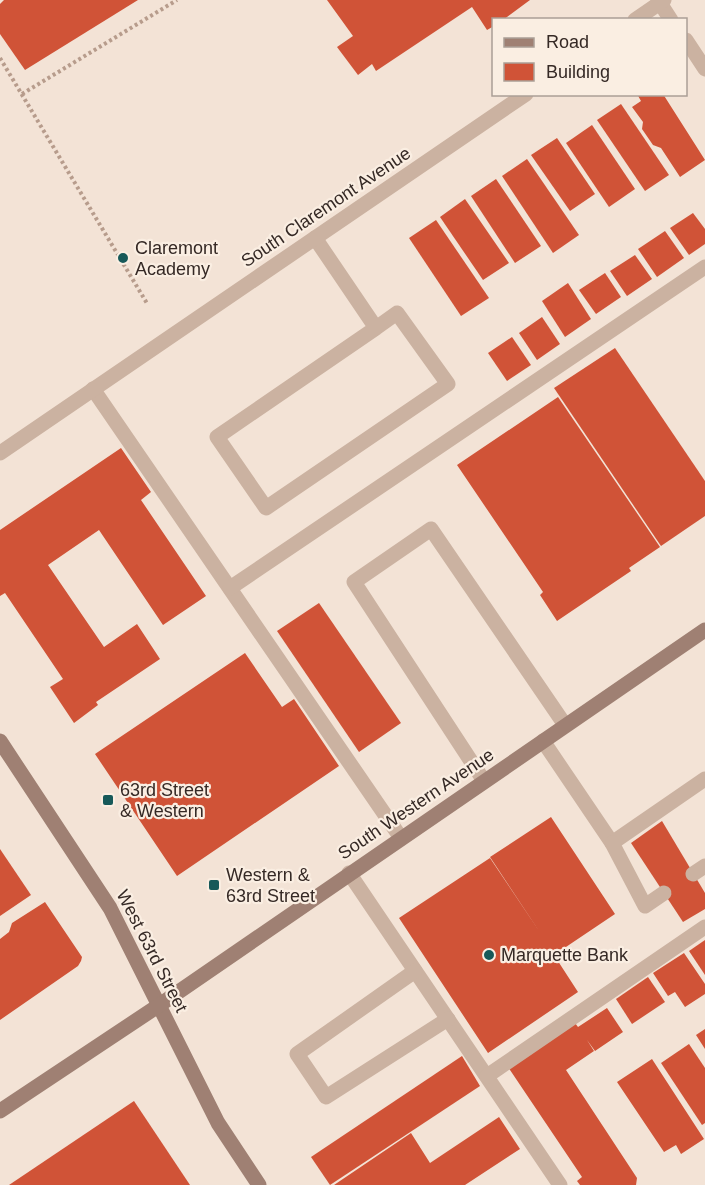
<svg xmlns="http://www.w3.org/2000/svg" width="705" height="1185" viewBox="0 0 705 1185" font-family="Helvetica,sans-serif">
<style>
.building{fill:#d05337}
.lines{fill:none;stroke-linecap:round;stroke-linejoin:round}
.path{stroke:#b79c8c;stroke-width:4;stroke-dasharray:3 3;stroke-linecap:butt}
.lane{stroke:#cbb2a1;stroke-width:15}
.street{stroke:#cbb2a1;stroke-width:15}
.secondary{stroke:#9f8073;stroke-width:15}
.poi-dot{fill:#175959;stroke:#faeee2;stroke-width:2}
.labels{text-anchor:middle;stroke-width:4.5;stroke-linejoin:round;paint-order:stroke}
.street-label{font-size:18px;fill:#352925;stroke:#faeee2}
.poi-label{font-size:18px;fill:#352925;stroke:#faeee2;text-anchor:start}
</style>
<rect width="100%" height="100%" fill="#f3e3d6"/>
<g class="building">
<path d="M4,0H138L25,70L0,34V4Z"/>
<path d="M327,0H530L503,20H494V26L487,30L472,7L376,71L372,64L358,75L337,47L353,36Z"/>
<path d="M637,94H663L705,160L680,177L661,148L653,145L642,129L643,122L632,107L641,101Z"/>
<path d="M621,104L669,175L645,191L597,120Z"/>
<path d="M592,125L635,189L609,207L566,143Z"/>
<path d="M557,138L595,194L570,211L531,155Z"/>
<path d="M527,159L579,235L553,253L502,176Z"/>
<path d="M496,179L541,246L515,263L471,196Z"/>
<path d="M465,199L509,263L483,280L440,217Z"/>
<path d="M693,213L705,229V244L689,255L670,228Z"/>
<path d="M436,220L489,298L461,316L409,238Z"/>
<path d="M665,231L684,258L657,277L638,249Z"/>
<path d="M635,255L652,279L627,296L610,271Z"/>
<path d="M605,273L621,297L596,314L579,290Z"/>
<path d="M568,283L591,319L565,337L542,301Z"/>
<path d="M542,317L560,344L537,360L519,333Z"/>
<path d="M512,337L531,365L507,381L488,353Z"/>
<path d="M615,348L705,481V516L661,546L554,388Z"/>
<path d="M558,397L660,547L629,568L631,571L557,621L540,595L543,592L457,465Z"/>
<path d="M121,448L151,492L141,500L206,596L163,625L99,530L48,565L104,647L137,624L160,659L96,702L98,705L74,723L50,687L63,679L5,593L0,596V530Z"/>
<path d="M319,603L401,723L359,752L277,631Z"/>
<path d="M245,653L282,707L294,699L339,766L177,876L95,754Z"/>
<path d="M551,817L615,914L554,955L578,992L488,1053L399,918L490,858L539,931L490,857Z"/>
<path d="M662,821L705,893V909L683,922L631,843Z"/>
<path d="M0,849L31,895L0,916Z"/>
<path d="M45,902L82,957L81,961L78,966L0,1020V939L9,932L12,923Z"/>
<path d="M705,940V975L689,951Z"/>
<path d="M684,953L705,984V994L685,1007L675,992L668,996L653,973Z"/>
<path d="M648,977L665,1002L632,1024L616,999Z"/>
<path d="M607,1008L623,1032L595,1051L587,1040L594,1051L566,1070L637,1178L636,1185H580L577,1181L582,1177L508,1067L575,1023L578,1027Z"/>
<path d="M705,1029V1049L696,1035Z"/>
<path d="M689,1044L705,1068V1123L702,1125L661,1063Z"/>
<path d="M462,1056L480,1086L330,1185L311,1157Z"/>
<path d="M652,1059L704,1139L681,1154L676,1145L664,1152L617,1082Z"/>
<path d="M134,1101L190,1185H9Z"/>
<path d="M499,1117L520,1149L465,1185H334L411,1133L430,1163Z"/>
</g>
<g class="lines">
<g class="path">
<path d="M0,58L148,305"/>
<path d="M22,94L177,0"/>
</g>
<g class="lane">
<path d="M315,238L376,328L217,437L266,508L448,384L397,313L376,328"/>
<path d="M93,389L401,838"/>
<path d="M230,588L705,267"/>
<path d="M543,741L612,843L705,779"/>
<path d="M484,781L354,582L431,529L565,725"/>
<path d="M612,843L645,906L664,893"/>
<path d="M349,873L560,1185"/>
<path d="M693,874L705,866"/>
<path d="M415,971L297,1054L326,1097L448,1019"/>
<path d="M487,1076L705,927"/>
</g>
<g class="street">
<path d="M658,0L671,20"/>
<path d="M635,20L664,0"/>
<path d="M686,40L705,69"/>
<path d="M0,453L526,94"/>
</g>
<g class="secondary">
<path d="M0,741L110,908L218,1123L259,1185"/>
<path d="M0,1111L158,1006L705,630"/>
</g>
</g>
<g class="poi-dot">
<circle cx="123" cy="258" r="6"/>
<rect x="102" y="794" width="12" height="12" rx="3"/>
<rect x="208" y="879" width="12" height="12" rx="3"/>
<circle cx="489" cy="955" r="6"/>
</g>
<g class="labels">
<g class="street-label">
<text transform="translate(326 207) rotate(-34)" y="6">South Claremont Avenue</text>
<text transform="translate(416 804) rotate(-34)" y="6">South Western Avenue</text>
<text transform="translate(152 951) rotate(63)" y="6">West 63rd Street</text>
</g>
<g class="poi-label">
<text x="135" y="254">Claremont<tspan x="135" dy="21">Academy</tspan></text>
<text x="120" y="796">63rd Street<tspan x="120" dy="21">&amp; Western</tspan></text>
<text x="226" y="881">Western &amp;<tspan x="226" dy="21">63rd Street</tspan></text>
<text x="501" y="961">Marquette Bank</text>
</g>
</g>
<rect x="492" y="18" width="195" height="78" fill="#faeee2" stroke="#ab9f96" stroke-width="1.5"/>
<rect x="504" y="38" width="30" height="9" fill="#9f8073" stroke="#ab9f96" stroke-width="1.5"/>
<text x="546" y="48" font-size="18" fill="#352925">Road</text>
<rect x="504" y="63" width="30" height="18" fill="#d05337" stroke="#ab9f96" stroke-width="1.5"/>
<text x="546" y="78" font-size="18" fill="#352925">Building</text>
</svg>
